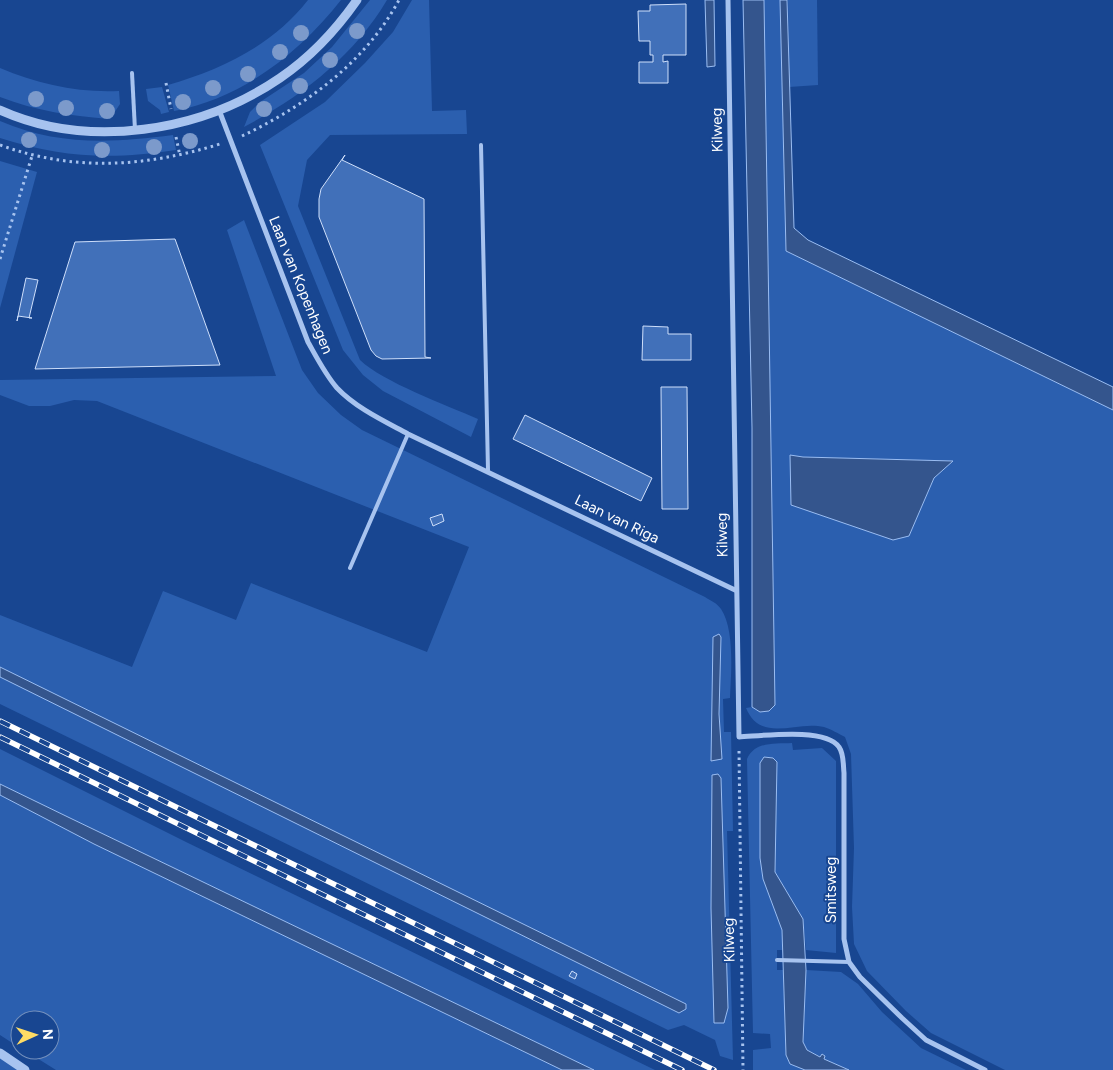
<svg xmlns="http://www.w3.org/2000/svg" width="1113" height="1070" viewBox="0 0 1113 1070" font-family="Figtree,sans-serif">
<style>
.green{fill:#2b5faf;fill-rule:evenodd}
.water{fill:#34558d;stroke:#9abdf2}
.building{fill:#4170b9;stroke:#cedffb}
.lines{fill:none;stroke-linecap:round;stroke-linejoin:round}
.path{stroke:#a7c3ef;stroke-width:3;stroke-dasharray:2.5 4;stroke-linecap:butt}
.service{stroke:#a7c3ef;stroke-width:4}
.minor{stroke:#a7c3ef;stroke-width:5}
.tertiary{stroke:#a7c3ef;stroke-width:9}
.rail-casing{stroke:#fff;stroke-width:5.5}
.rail{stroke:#184691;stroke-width:4;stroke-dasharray:11;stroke-linecap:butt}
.tree{fill:#7c9acb}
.labels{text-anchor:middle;stroke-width:4;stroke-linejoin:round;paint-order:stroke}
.street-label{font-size:15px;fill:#fff;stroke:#184691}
</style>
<rect width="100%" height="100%" fill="#184691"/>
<g class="green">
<path d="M308,0H341C299,53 243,98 174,111L168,85C223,69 273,45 308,0Z"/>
<path d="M370,0H387C353,57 302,96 244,127L250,112L260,102L304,73L332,47Z"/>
<path d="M412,0H429L432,111L466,110L467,134L330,135L307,160L298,206L360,360C383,382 446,405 478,419L471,437L383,391L363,375L343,350L260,145L325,102L365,63L393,32Z"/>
<path d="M764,0H780L786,251L1113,410V1070H1005L931,1033L906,1011L867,971L854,944L852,907L854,848L851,754L845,737C839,734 831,729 824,727C796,720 761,744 746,708L752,707C761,713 767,713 775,705ZM790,456L803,457L952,461L934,478L909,536Z"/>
<path d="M788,0H817L818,85L789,87Z"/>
<path d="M0,68C38,84 78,93 119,91L120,104L110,119C72,116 36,111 0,97Z"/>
<path d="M162,87L169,112L161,114L160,110L148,101L146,89Z"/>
<path d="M0,121C58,146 112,143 173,135L176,150C112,160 62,158 0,138Z"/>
<path d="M0,161L37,172L0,308Z"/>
<path d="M244,220L302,370L318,393L341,415L362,430L705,597C711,601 717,603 721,609C735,630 731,674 730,698L723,699L724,732H731L733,831H727L733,1060L720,1056L715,1040L684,1025L668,1030L0,704V615L132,667L163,591L236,620L251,583L427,652L469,547L97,401L74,400L50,406H29L0,395V380L276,376L227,230Z"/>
<path d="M792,743L793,750L822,748L836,761V953L806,950L803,919L775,872L777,762L762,814L760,858L782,930V950H777V970H783L786,1055L790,1064L805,1070H753V1050L771,1048L770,1034L753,1033L747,759C755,741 775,744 792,743Z"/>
<path d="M0,749L186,842L655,1070H594L70,818L0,784Z"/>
<path d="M0,795L94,844L562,1070H56L24,1050H50V1020H20V1048L0,1035Z"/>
<path d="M806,970L841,972L858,984L882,1012L921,1048L966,1070H849L824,1059L825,1056L821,1057L807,1050L803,1042Z"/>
<path d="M0,1057L22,1070H0Z"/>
</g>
<g class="water">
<path d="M705,0H714L715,66L707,67Z"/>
<path d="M743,0H764L775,705L769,711L760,712L752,707V428Z"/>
<path d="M780,0H787L794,228L808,240L1113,387V410L786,251Z"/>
<path d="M790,455L803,457L953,461L934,478L909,536L893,540L791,505Z"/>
<path d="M719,634L721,637L719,714L722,759L711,761L713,637Z"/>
<path d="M0,667L686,1004V1009L679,1013L0,677Z"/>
<path d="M764,757L773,758L777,762L775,872L803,919L806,970L803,1042L807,1050L820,1057L822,1054L825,1056L824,1059L849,1070H805L790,1064L786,1055L782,930L763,879L760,858V763Z"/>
<path d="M718,774L721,778L728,1008L724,1023H714L711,908L712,775Z"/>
<path d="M0,784L70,818L594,1070H562L94,844L0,795Z"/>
</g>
<g class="building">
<path d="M686,4V55H663V62L668,61V83H639V62H653V55H650V41H639L638,11H650V5Z"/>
<path d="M345,155L342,160L424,199L425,357L431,358L382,359L376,356L371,350L319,217V199L321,189Z"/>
<path d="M175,239L220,365L35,369L75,242Z"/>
<path d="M26,278L38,280L29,318H32L18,316L17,321Z"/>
<path d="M643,326L668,327V334H691V360H642Z"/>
<path d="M661,387H687L688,509H662Z"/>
<path d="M525,415L652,478L641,501L513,439Z"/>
<path d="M442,514L444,521L433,526L430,518Z"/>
<path d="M572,971L577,974L575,979L569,976Z"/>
</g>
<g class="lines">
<g class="path">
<path d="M166,83L171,109"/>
<path d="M242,136C305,106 365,63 399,0"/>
<path d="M176,137L180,156"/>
<path d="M0,145C75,172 145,167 220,144"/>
<path d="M0,259L32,156"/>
<path d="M739,751L743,1070"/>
</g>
<g class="service">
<path d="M132,73L135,130"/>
<path d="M481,145L488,470"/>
<path d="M350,568L408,434"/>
<path d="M777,960L849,962"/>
</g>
<g class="minor">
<path d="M728,0L739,737C761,736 826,727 839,747C844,754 843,764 844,773V939L849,962L860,977L902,1018L926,1040L985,1070"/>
<path d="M219,110L308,342C317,358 325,374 337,388C356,408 384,421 408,434L735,590"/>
</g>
<g class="tertiary">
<path d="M0,110C89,150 201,132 280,78C311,57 336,30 357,0"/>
<path d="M0,1053L25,1070"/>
</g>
<defs>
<g id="rail">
<path d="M0,721L714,1070"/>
<path d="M0,737L682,1070"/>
</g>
</defs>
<use href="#rail" class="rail-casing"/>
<use href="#rail" class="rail"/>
</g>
<g class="tree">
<circle cx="357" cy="31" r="8"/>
<circle cx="301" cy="33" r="8"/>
<circle cx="280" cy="52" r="8"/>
<circle cx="330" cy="60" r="8"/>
<circle cx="248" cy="74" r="8"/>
<circle cx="300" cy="86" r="8"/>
<circle cx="213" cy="88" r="8"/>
<circle cx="36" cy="99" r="8"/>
<circle cx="183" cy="102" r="8"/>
<circle cx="66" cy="108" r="8"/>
<circle cx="264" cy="109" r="8"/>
<circle cx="107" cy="111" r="8"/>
<circle cx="29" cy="140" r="8"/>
<circle cx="190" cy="141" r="8"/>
<circle cx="154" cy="147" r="8"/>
<circle cx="102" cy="150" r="8"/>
</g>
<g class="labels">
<g class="street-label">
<text transform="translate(717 130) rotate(-91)" y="5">Kilweg</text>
<text transform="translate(301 285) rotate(68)" y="5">Laan van Kopenhagen</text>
<text transform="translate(617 519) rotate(26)" y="5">Laan van Riga</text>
<text transform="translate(722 535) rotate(-91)" y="5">Kilweg</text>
<text transform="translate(831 890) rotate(-90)" y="5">Smitsweg</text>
<text transform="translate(729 940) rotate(-91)" y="5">Kilweg</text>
</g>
</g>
<g transform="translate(35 1035) rotate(87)"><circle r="24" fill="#184691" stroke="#7490bd"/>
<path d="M0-4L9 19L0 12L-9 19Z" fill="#ffdc65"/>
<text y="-8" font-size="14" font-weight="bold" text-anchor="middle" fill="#ffffff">N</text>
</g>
</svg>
